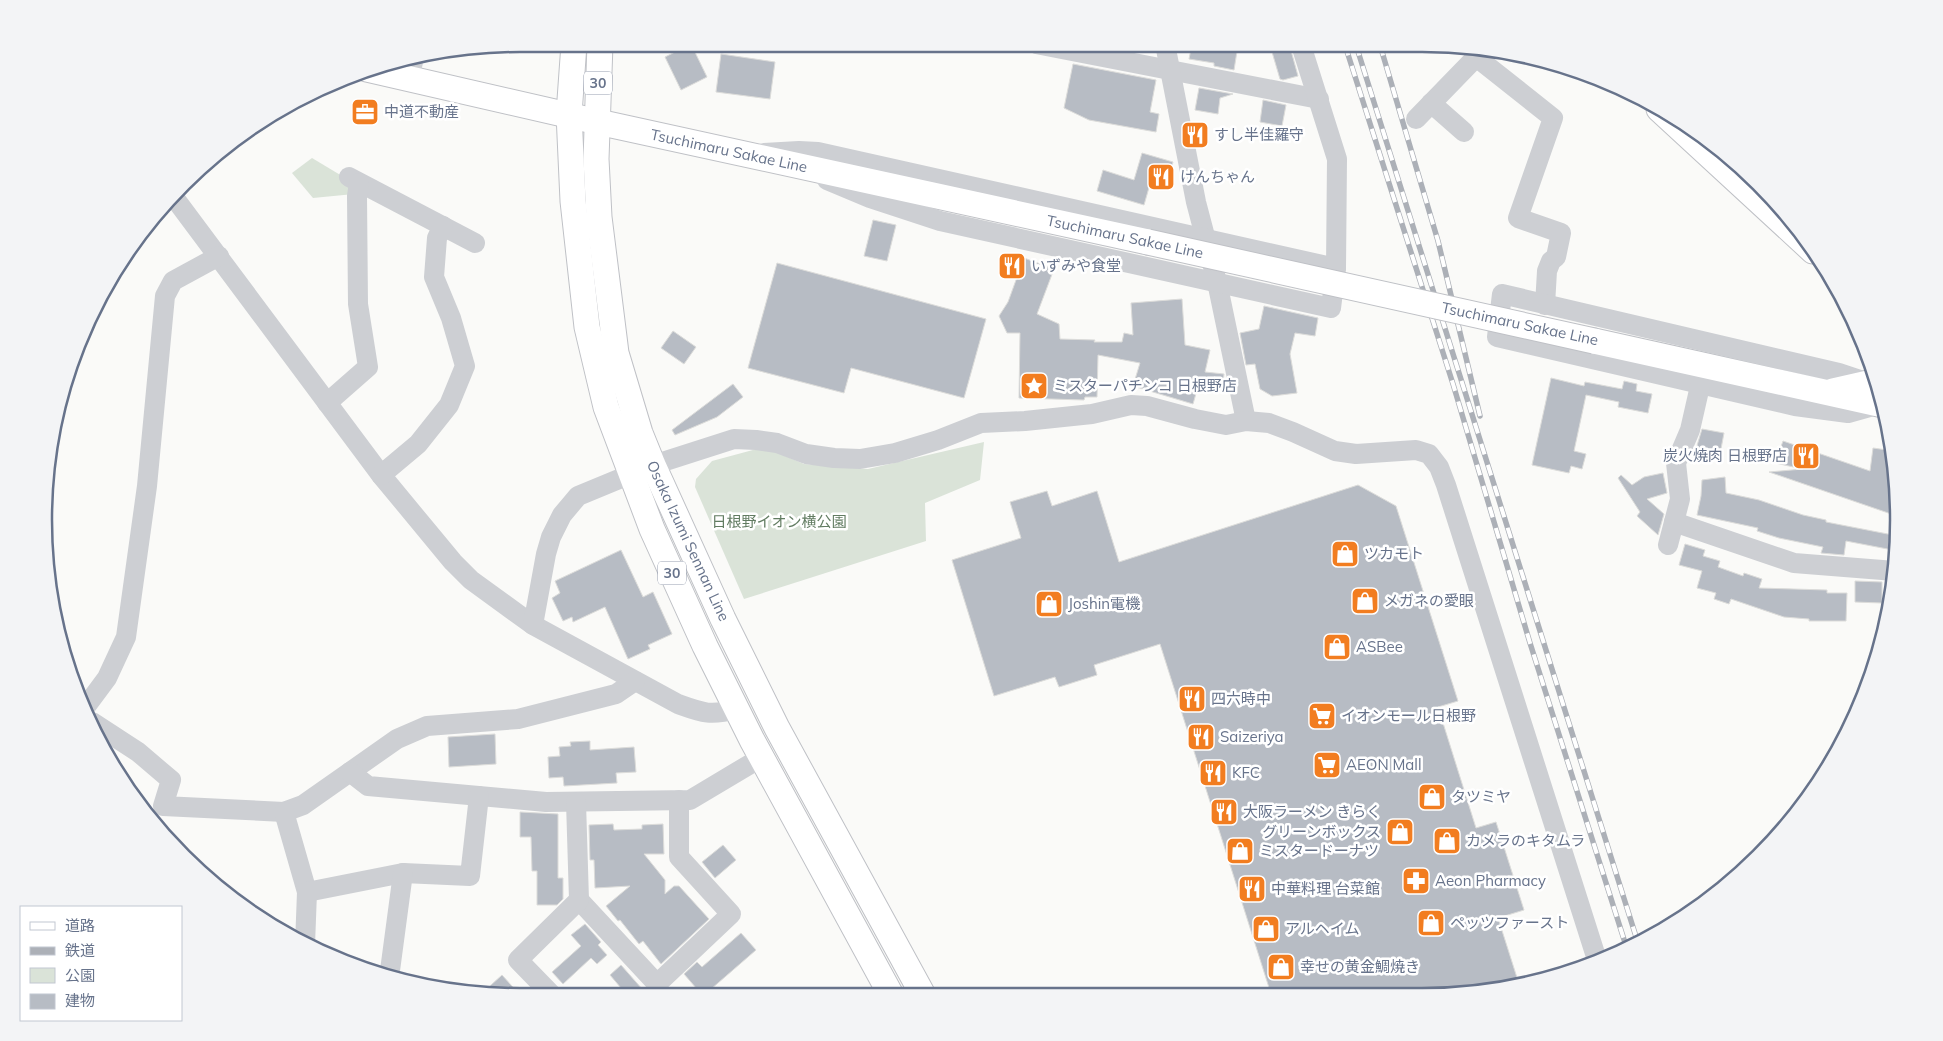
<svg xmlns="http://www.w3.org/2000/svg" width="1943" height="1041" viewBox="0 0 1943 1041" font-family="Mulish,'Noto Sans JP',sans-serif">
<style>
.green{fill:#dae3d8}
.building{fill:#b7bcc4;stroke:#dcdcda}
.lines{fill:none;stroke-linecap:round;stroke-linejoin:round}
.major-casing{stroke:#bfc1c6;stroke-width:27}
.minor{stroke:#cdcfd3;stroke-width:20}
.major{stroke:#fff;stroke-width:25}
.rail-casing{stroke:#acb0b7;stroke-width:5.5}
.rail{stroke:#fff;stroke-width:4;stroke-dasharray:11;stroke-linecap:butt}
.major-bridge-casing{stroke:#bfc1c6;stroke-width:27;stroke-linecap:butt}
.major-bridge{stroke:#fff;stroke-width:25}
.labels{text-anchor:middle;stroke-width:5;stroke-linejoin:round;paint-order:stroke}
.shield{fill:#fff;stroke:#959dae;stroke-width:1}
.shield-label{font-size:14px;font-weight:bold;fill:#67738b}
.poi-label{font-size:15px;fill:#67738b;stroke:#fff;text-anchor:start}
.street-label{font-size:15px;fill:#67738b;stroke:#fff}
.park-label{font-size:15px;fill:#627c62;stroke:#fff}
.rim{fill:none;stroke:#67738b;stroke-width:2.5}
</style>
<rect width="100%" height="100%" fill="#fafaf8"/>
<g class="green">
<path d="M312,158L357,185L354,194L313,198L292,173Z"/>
<path d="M984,442L980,480L925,503L926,541L744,599L695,487L696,479L712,461L764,447L804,464L868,469Z"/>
</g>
<g class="building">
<path d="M691,44L707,77L681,90L665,57Z"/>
<path d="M1192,44L1238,45L1234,70L1214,66V63L1189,59Z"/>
<path d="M1290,47L1298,76L1283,80L1280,79L1272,52Z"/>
<path d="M721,54L775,62L770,99L716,92Z"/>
<path d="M1073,64L1156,80L1150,112L1159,114L1156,132L1089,120L1064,108Z"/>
<path d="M1199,88L1233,94L1220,98L1218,114L1195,110Z"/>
<path d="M1263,100L1286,105L1282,126L1260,122Z"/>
<path d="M1142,153L1173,162L1165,188L1150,184L1144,205L1097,191L1103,170L1134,180Z"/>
<path d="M873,220L896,225L887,261L864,256Z"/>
<path d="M1024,258L1054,269L1037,314L1059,324L1060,339L1095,340L1094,342H1122L1124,333L1133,335L1131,303L1182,299L1185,345L1210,350L1205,372L1224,374L1222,392L1197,390L1193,404L1133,386L1140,363L1098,355L1097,397H1085L1084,400L1019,398L1020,333H1007L999,316L1008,302Z"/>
<path d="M777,263L986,319L964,398L851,368L844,393L748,368Z"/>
<path d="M1264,306L1318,318L1315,336L1295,333L1290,354L1297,393L1272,396L1260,389L1255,364L1246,365L1240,333L1259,329Z"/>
<path d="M673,331L696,347L684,364L661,348Z"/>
<path d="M1551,378L1584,386L1585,382L1622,389L1624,381L1637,384L1636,391L1652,394L1648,413L1618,407L1619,402L1586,395L1574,451L1586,454L1582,469L1571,466L1569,473L1532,465Z"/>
<path d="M733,384L743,397L717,417L675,435L672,430Z"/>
<path d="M1702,429L1724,433L1720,454L1696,449Z"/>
<path d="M1783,441L1870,471L1873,448L1887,450L1894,464L1890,483L1896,484L1897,516L1769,472L1803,469L1775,463Z"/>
<path d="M1663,473L1667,493L1647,499L1664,514L1658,535L1637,516L1640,512L1618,478L1621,475L1632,485L1644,477Z"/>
<path d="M1725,477L1726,493L1759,500L1803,515L1826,520V522L1898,536V551L1846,541L1844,555L1821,553L1823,547L1779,538L1757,531L1758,528L1697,515L1701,496L1702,480Z"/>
<path d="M1358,485L1396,506L1458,701L1438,707L1476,828L1496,822L1524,910L1498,918L1519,984L1485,993L1271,994L1160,644L1094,665L1097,675L1059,687L1055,677L994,696L952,560L1021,538L1010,502L1047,491L1052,506L1097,491L1119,562Z"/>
<path d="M1685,544L1705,550L1703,556L1720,561L1718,567L1743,576L1744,573L1762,579L1759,588L1827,590V593H1847L1846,621H1809V619L1784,617L1731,599L1729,604L1714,599L1716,593L1697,588L1702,571L1679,565Z"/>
<path d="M621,550L643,597L653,592L672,634L648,645L650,649L628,659L605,607L573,622L572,617L563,621L552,598L560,593L555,581Z"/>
<path d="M1855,581L1882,582V603L1855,602Z"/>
<path d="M495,734L496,764L449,767L448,737Z"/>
<path d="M590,741V750L634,747L636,772L616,773L617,783L564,786L563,777L549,778L548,757L560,756L559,747L571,746L570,742Z"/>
<path d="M520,812L558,814V878H563V899L557,905H537V871H532L531,837H520Z"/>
<path d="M613,824L614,830L642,829V825L663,824L664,854H644L665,880V894L674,886H679L709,919L661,964L643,941L639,944L620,920L618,921L606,906L630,886L595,888L594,860H590L589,825Z"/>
<path d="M723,845L736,860L715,878L702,862Z"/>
<path d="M585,924L601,942L598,945L607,955L597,964L591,958L563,984L552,972L581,946L571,935Z"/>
<path d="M741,933L756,950L703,996L684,974L697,962L702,967Z"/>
<path d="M621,965L643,990L636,996H612L621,988L610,975Z"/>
<path d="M502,975L521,996L480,995Z"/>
</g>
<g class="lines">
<defs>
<g id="major">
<path d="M574,44L569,114L573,201L587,327L606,407L652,529L705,646L752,740L891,995"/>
<path d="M600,44L596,159L599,217L616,353L640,433L653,465L723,619L777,728L923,995"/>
<path d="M367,69L598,122L1148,242"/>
<path d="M1659,109L1813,251"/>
<path d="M1594,341L1883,405"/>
<path d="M1833,391L1877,381"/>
</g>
</defs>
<use href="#major" class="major-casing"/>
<g class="minor">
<path d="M1036,44L1319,99"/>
<path d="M1165,44L1196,202L1217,282L1246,421"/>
<path d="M1476,57L1553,118L1518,218L1561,233L1556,257L1551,261L1547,271L1545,305"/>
<path d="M409,79L413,62"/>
<path d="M1431,103L1464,132"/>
<path d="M1416,119L1483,50"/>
<path d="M764,153L799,151L818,152L1336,268"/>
<path d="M349,177L475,243"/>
<path d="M827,180L870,198L940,221L1331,308L1336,268L1337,159L1301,45"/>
<path d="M176,200L381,475L453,562L471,580L533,625L678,704C703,713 710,716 737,709"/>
<path d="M1502,294L1839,373L1866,382L1880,404L1848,413L1795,406L1497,337Z"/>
<path d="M327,403L368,367L358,304L357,196L359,183"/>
<path d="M381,475L418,444L449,405L465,366L451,318L434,277L437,238L443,226"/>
<path d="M1674,522L1794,563L1895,571"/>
<path d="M1668,545L1680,499L1676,463L1690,430L1700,386"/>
<path d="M533,625L546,554L551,537L562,515L578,496L653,465L734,439L756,440L777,443L806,454L834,458L860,459L895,453L938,440L981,423L1025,421L1092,414L1131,405L1147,406L1195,419L1226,425L1246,421L1269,423L1293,432L1335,451L1356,454L1416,450L1429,454L1439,467L1446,485L1598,963"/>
<path d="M84,709L107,678L126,637L147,486L165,296L173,281L219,256"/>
<path d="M92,722L138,752L171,780L163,806L284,812L303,805L397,739L427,726L518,719L616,694L635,681"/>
<path d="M350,772L368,786L546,802L690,800L762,757"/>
<path d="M284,812L307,892L305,945"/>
<path d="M307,892L403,873L470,876L479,796"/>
<path d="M579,900L657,984L731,914L679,857V800"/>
<path d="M389,978L403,873"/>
<path d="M553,996L518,960L579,900L576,802"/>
</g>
<use href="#major" class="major"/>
<defs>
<g id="rail">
<path d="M1345,45L1453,384L1530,643L1627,949"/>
<path d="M1356,45L1638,943"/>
<path d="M1380,45L1438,241L1480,416"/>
</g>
</defs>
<use href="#rail" class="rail-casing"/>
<use href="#rail" class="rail"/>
<defs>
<path id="major-bridge" d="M1148,242L1594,341"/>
</defs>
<use href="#major-bridge" class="major-bridge-casing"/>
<use href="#major-bridge" class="major-bridge"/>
</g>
<defs>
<symbol id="office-square" viewBox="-11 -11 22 22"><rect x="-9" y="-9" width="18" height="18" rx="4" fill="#f27d20" stroke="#fff"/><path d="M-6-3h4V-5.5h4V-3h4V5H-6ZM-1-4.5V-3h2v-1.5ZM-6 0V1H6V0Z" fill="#fff"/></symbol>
<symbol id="restaurant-square" viewBox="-11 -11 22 22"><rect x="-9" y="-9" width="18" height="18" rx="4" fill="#f27d20" stroke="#fff"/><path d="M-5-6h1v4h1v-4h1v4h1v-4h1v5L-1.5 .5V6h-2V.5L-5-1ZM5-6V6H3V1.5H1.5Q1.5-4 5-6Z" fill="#fff"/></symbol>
<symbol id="sight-square" viewBox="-11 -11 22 22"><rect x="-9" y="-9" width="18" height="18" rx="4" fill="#f27d20" stroke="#fff"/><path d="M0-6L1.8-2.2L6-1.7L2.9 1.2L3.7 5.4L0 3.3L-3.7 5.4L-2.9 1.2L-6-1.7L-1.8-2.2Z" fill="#fff"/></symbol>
<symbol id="shop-square" viewBox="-11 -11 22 22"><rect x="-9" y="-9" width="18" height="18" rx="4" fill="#f27d20" stroke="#fff"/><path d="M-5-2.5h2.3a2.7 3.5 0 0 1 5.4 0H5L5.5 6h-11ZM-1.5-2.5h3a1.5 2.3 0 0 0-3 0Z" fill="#fff"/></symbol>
<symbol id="supermarket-square" viewBox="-11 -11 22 22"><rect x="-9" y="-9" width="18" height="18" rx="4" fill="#f27d20" stroke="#fff"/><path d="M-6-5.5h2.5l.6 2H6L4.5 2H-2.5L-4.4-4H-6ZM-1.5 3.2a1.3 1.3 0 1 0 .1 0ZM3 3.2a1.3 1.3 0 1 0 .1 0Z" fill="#fff"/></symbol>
<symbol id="pharmacy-square" viewBox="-11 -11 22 22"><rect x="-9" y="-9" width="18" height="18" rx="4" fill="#f27d20" stroke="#fff"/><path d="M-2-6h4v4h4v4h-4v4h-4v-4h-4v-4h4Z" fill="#fff"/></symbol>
</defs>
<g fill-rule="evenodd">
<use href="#office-square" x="349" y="96" width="32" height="32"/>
<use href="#restaurant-square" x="1179" y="119" width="32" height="32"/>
<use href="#restaurant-square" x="1145" y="161" width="32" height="32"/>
<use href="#restaurant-square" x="996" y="250" width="32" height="32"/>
<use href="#sight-square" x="1018" y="370" width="32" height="32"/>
<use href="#restaurant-square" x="1790" y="440" width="32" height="32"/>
<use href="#shop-square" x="1329" y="538" width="32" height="32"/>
<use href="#shop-square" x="1349" y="585" width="32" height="32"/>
<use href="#shop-square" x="1033" y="588" width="32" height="32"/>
<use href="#shop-square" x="1321" y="631" width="32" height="32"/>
<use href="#restaurant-square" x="1176" y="683" width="32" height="32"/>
<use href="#supermarket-square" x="1306" y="700" width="32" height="32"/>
<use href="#restaurant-square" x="1185" y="721" width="32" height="32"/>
<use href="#supermarket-square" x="1311" y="749" width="32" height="32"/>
<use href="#restaurant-square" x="1197" y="757" width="32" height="32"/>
<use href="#shop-square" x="1416" y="781" width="32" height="32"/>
<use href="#restaurant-square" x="1208" y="796" width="32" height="32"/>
<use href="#shop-square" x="1384" y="816" width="32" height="32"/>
<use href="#shop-square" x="1431" y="825" width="32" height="32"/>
<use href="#shop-square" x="1224" y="835" width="32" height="32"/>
<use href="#pharmacy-square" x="1400" y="865" width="32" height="32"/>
<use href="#restaurant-square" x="1236" y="873" width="32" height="32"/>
<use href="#shop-square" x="1415" y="907" width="32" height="32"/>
<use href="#shop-square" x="1250" y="913" width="32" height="32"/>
<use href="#shop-square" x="1265" y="951" width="32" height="32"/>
</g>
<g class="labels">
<g class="shield">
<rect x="584" y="71.5" width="28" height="23" rx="4"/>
<rect x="658" y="561.5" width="28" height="23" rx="4"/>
</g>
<g class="shield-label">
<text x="598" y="88">30</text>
<text x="672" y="578">30</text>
</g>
<g class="poi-label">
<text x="384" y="117">中道不動産</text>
<text x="1214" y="140">すし半佳羅守</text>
<text x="1180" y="182">けんちゃん</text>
<text x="1031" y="271">いずみや食堂</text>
<text x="1053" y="391">ミスターパチンコ 日根野店</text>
<text x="1787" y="461" text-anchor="end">炭火焼肉 日根野店</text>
<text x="1364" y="559">ツカモト</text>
<text x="1384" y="606">メガネの愛眼</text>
<text x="1068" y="609">Joshin電機</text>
<text x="1356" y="652">ASBee</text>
<text x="1211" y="704">四六時中</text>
<text x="1341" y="721">イオンモール日根野</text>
<text x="1220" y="742">Saizeriya</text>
<text x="1346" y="770">AEON Mall</text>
<text x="1232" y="778">KFC</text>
<text x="1451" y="802">タツミヤ</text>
<text x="1243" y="817">大阪ラーメン きらく</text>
<text x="1381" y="837" text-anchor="end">グリーンボックス</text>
<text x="1466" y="846">カメラのキタムラ</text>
<text x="1259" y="856">ミスタードーナツ</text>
<text x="1435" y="886">Aeon Pharmacy</text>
<text x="1271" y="894">中華料理 台菜館</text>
<text x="1450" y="928">ペッツファースト</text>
<text x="1285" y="934">アルヘイム</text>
<text x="1300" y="972">幸せの黄金鯛焼き</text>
</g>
<g class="street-label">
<text transform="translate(729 151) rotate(12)" y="5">Tsuchimaru Sakae Line</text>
<text transform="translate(1125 237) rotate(12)" y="5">Tsuchimaru Sakae Line</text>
<text transform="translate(1520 324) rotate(12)" y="5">Tsuchimaru Sakae Line</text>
<text transform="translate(688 541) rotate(65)" y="5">Osaka Izumi Sennan Line</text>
</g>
<g class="park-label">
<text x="779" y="527">日根野イオン横公園</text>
</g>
</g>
<path d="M0 0H1943V1041H0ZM520 52H1422A468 468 0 0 1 1890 520V520A468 468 0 0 1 1422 988H520A468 468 0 0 1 52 520V520A468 468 0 0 1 520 52Z" fill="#f3f4f6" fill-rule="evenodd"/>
<path class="rim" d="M520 52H1422A468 468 0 0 1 1890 520V520A468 468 0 0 1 1422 988H520A468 468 0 0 1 52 520V520A468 468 0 0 1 520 52Z"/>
<rect x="20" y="906" width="162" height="115" fill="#ffffff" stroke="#c2c7d1"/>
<rect x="30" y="922" width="25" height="8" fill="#ffffff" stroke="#c2c7d1"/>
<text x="65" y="931" font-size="15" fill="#67738b">道路</text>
<rect x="30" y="947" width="25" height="8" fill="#acb0b7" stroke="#c2c7d1"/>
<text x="65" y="956" font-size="15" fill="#67738b">鉄道</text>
<rect x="30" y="968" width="25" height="15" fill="#dae3d8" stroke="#c2c7d1"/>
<text x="65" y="981" font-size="15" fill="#67738b">公園</text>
<rect x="30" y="994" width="25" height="15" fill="#b7bcc4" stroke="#c2c7d1"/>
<text x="65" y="1006" font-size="15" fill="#67738b">建物</text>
</svg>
